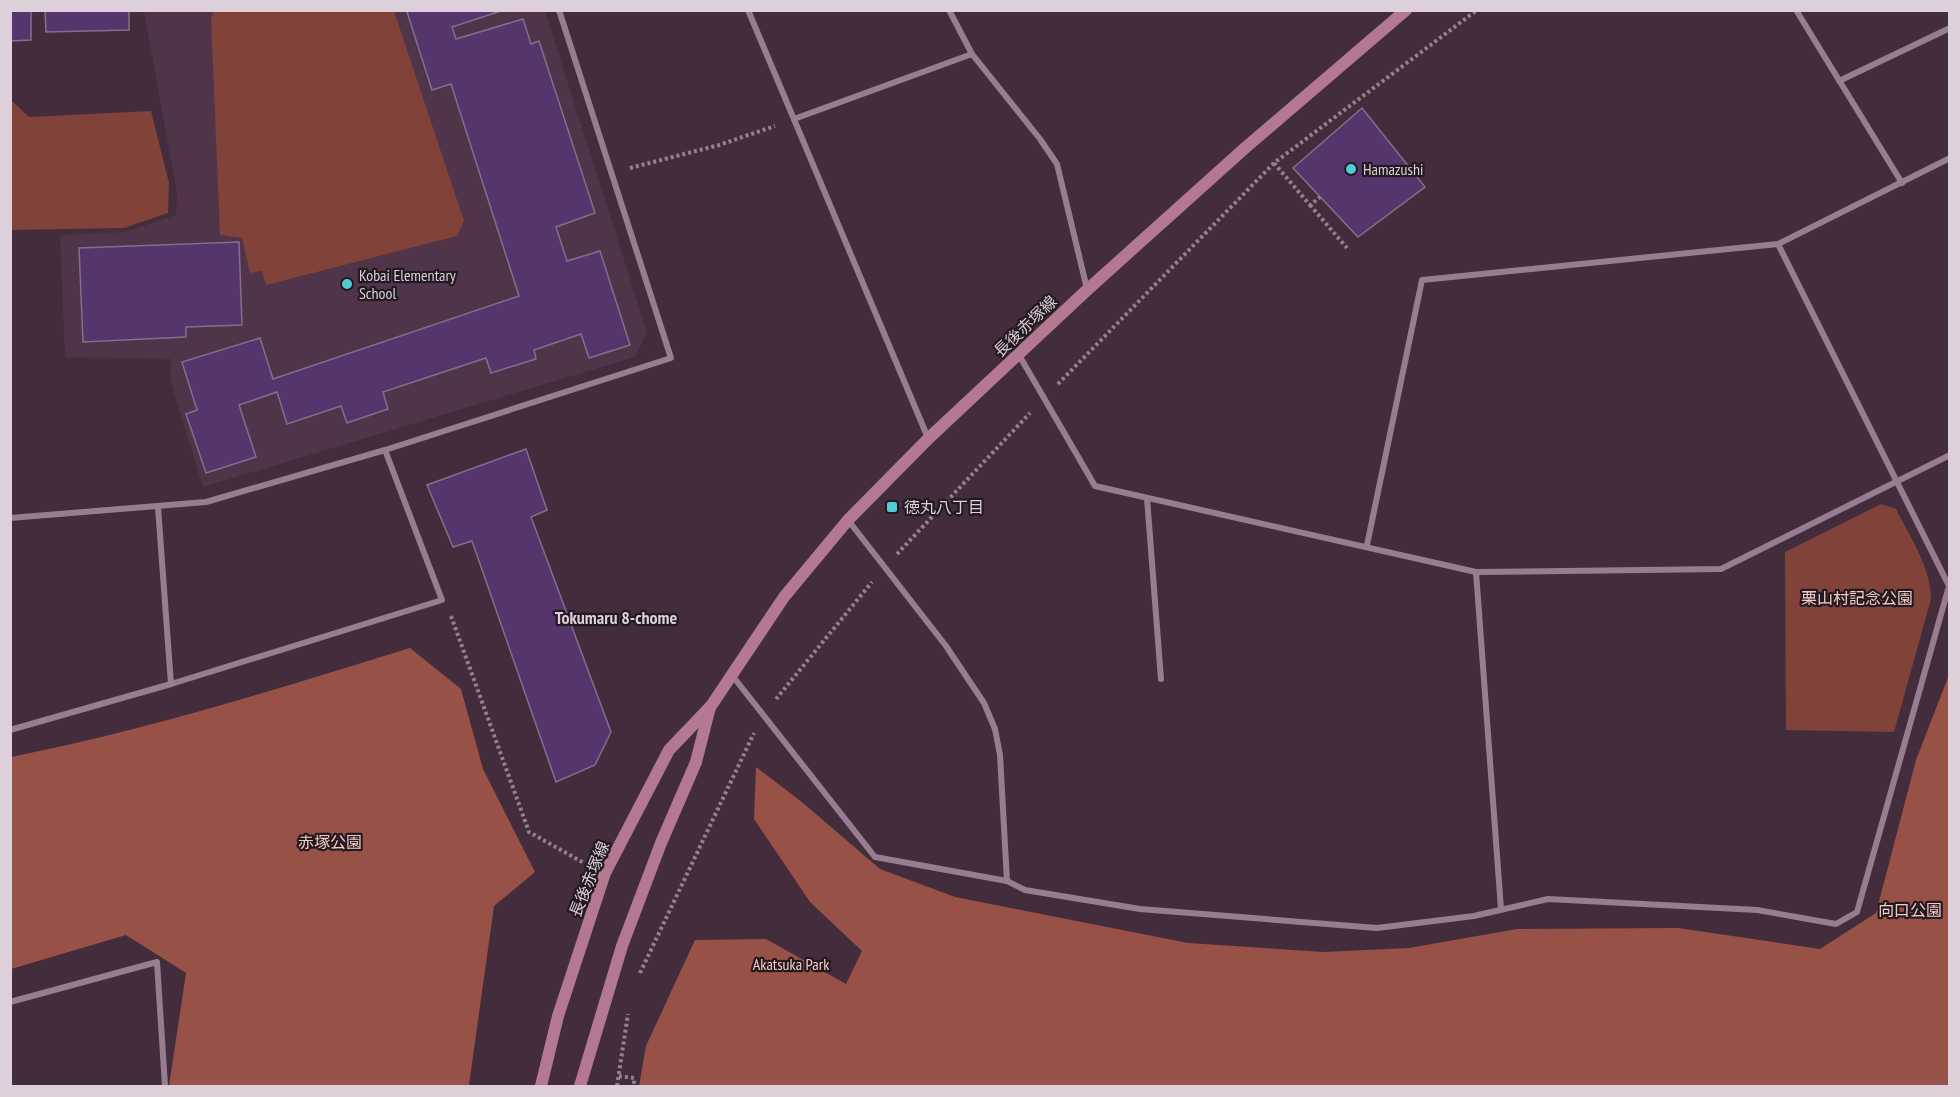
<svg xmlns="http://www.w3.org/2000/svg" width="1960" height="1097" viewBox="0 0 1960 1097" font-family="'PT Sans Narrow','Noto Sans JP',sans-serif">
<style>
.built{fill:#503449}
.green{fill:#804239}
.forest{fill:#985146}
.building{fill:#56356d;stroke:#7f718b;stroke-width:1.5}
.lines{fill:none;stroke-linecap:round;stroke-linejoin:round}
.path{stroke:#94828f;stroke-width:4;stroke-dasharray:3 3;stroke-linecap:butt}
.street{stroke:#987d90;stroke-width:6}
.secondary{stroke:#b47892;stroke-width:12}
.poi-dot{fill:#51ccd4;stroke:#231920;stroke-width:2}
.labels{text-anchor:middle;stroke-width:4.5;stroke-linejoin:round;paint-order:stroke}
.poi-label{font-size:16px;fill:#ded0da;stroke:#231920;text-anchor:start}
.street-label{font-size:16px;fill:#ded0da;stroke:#231920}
.park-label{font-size:16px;fill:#f7cbc4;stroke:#231920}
.neighbourhood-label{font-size:18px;font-weight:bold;fill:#ded0da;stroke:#231920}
</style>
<rect width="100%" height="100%" fill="#432d3d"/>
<path class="built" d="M144,11H545L647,332L635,357L203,487L170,379L171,359L65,357L60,235L125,232L176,215L177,194Z"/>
<g class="green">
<path d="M214,11H394L464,221L457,236L266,285L262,271L250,273L242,238L220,235L211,18Z"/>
<path d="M10,99L29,117L151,111L169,183L168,213L124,228L11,230Z"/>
<path d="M1881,504L1896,509C1910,537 1931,567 1931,599L1894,732L1786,730L1785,552Z"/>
</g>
<g class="forest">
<path d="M410,648L461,689L483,769L535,872L494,906L469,1085L169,1086L186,973L126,935L11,969V757C146,730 278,689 410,648Z"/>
<path d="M1949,675V1086H639L646,1046L695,940L766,939L846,984L862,951L810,902L754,819L756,767L803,803L880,869L955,897L1188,943L1324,952L1409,948L1517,929L1678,928L1820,949L1876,913L1916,760Z"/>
</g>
<g class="building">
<path d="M10,10H31V40L10,41Z"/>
<path d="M45,10H129V30L46,32Z"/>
<path d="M412,10H504L452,27L456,39L523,19L531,44L539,41L595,213L556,227L567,261L600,251L630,345L589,358L581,334L534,350L536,359L491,373L486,358L383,392L388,409L347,423L341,406L287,424L277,392L239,405L256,457L206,473L186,414L197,410L182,362L260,338L273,379L519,296L451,84L432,90L407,12Z"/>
<path d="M1362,108L1425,187L1358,237L1293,168Z"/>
<path d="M239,242L242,325L186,327V337L83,342L79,248Z"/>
<path d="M526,449L547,510L531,517L611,732L595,765L556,782L472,541L453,547L427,485Z"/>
</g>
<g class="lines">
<g class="path">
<path d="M1274,163L1310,205L1320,197"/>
<path d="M630,168L719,145L775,126"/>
<path d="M1310,205L1347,248"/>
<path d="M1058,384L1274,163L1477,10"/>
<path d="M897,554L1030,413"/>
<path d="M451,616L529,832L584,863"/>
<path d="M776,699L872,582"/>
<path d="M640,973L754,733"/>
<path d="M619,1076L634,1078V1086"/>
<path d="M617,1086L628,1014"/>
</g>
<g class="street">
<path d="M748,10L928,438"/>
<path d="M949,10L972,54L1040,139L1057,164L1087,289"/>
<path d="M1796,10L1902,183"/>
<path d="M1839,81L1950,28"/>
<path d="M794,119L972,54"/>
<path d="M1019,355L1095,486L1476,572L1721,569L1950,455"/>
<path d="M1147,498L1161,679"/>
<path d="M158,507L171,684"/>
<path d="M10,518L206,502L385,450L671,358L559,10"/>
<path d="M848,520L946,646L984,703L995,729L1000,755L1007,881"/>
<path d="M1367,545L1422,280L1778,244L1950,158"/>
<path d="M1476,572L1501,909"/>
<path d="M731,674L875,857L1007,881L1025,890L1140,909L1377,928L1474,916L1548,899L1757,910L1836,924L1857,912L1949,586L1778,244"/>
<path d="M10,730L171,684L442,600L385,450"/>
<path d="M10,1002L157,962L165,1086"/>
</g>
<g class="secondary">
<path d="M541,1086L558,1016L605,873L669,750L711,706L784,597L848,520L929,438L1087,290L1245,148L1406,10"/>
<path d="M580,1086L622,946L661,843L696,762L710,707"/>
</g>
</g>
<g class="poi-dot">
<circle cx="1351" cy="169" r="6"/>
<circle cx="347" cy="284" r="6"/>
<rect x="886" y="501" width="12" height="12" rx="3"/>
</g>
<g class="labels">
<g class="poi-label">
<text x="1363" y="175">Hamazushi</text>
<text x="359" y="281">Kobai Elementary<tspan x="359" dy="18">School</tspan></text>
<text x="904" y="513">徳丸八丁目</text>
</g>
<g class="street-label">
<text transform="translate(1025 326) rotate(-44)" y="6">長後赤塚線</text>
<text transform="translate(589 879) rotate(-68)" y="6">長後赤塚線</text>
</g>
<g class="park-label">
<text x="1857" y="604">栗山村記念公園</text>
<text x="330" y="848">赤塚公園</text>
<text x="1910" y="916">向口公園</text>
<text x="791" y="970">Akatsuka Park</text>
</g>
<g class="neighbourhood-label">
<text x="616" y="624">Tokumaru 8-chome</text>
</g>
</g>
<rect width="1960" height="1097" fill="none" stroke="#ded0da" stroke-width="24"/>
</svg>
